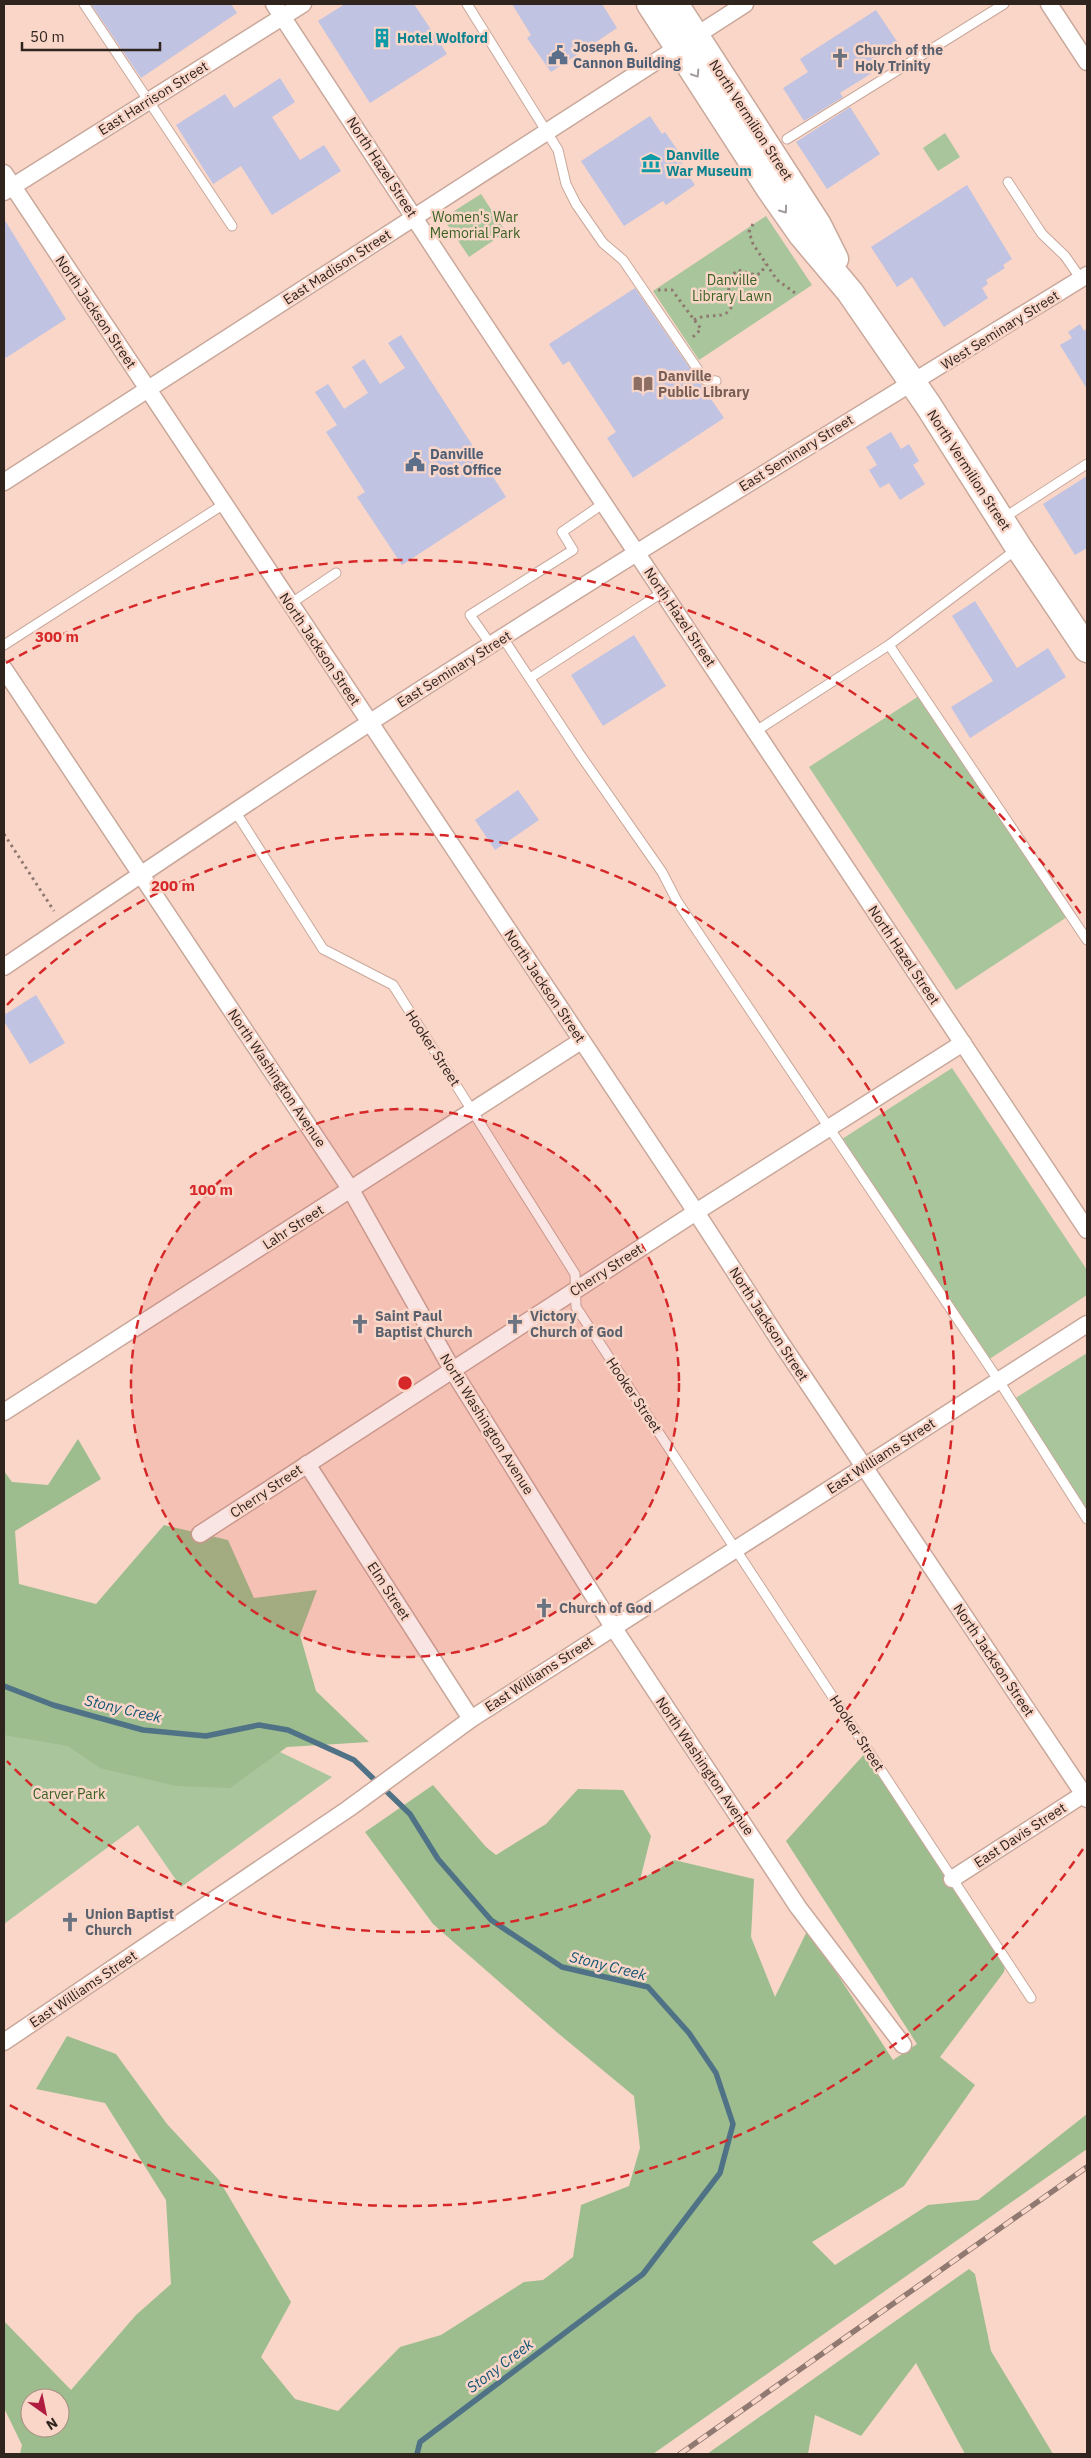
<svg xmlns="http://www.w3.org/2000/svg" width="1091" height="2458" viewBox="0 0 1091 2458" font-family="'IBM Plex Sans',sans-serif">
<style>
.green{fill:#a9c59c}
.forest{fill:#9dbd8e;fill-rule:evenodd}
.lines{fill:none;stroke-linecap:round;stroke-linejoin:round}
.stream{stroke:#507286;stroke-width:5.5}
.building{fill:#c0c3e2}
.lane-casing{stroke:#c9a89b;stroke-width:11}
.street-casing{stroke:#c9a89b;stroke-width:19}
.primary-casing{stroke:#c9a89b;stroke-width:29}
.path{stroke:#8f786f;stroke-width:3;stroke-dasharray:2.5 4;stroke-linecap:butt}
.lane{stroke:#fff;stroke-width:9}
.street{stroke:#fff;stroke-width:16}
.primary{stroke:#fff;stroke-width:26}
.rail-casing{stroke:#907970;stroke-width:5.5}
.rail{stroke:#f9d6c8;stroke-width:4;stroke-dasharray:11;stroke-linecap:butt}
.oneway{stroke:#a29c9a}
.ring{fill:none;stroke:#d62828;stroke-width:2.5;stroke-dasharray:9 6}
.labels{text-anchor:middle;stroke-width:5;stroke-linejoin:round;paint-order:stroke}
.culture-label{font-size:14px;font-weight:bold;fill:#0d838f;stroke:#f9d6c8;text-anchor:start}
.service-label{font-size:14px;font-weight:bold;fill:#4e5e75;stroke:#f9d6c8;text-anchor:start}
.worship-label{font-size:14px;font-weight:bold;fill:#5b616d;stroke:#f9d6c8;text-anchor:start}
.street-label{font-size:14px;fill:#30241f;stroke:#f9d6c8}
.park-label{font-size:14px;fill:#3a6223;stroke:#f9d6c8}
.education-label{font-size:14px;font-weight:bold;fill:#785e54;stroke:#f9d6c8;text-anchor:start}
.water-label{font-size:15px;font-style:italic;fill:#125575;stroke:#f9d6c8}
.centre{fill:#d62828;stroke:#f9d6c8;stroke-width:2.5}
.ring-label{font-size:15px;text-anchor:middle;font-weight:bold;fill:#d62828;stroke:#f9d6c8;stroke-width:5;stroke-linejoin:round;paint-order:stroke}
</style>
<rect width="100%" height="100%" fill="#f9d6c8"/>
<g class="green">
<path d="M945,133L960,157L938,171L923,148Z"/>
<path d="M481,194L506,232L469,257L443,218Z"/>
<path d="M766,216L812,285L699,360L653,291Z"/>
<path d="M922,694L1070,915L956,990L809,767Z"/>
<path d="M952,1068L1087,1270V1295L985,1362L839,1141Z"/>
<path d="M1087,1353V1519L1011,1401Z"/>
<path d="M4,1703L280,1752L332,1777L181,1887L138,1825L4,1924Z"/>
</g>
<g class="forest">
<path d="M78,1439L101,1479L15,1531L19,1584L96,1604L164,1525L228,1540L254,1598L317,1590L300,1635L316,1691L369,1742L287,1747L230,1788L176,1786L100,1768L68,1746L4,1735V1471L12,1482L48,1485Z"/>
<path d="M868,1750L1006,1960L1004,1972L940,2057L975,2085L904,2186L812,2242L835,2265L928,2205L978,2200L1087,2114V2149L653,2454H20L22,2445L4,2408V2321L71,2390L136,2315L171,2284L166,2200L105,2103L36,2089L67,2036L116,2054L167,2124L219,2180L291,2302L261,2357L295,2399L338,2411L400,2347L441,2335L524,2282L543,2280L573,2257L581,2205L629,2186L640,2148L634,2096L559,2034L433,1924L365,1832L433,1785L486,1847L496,1855L546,1824L578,1789L623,1790L651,1836L640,1880L674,1860L754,1879L751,1937L775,1997L808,1929L893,2060L917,2044L786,1841ZM30,2398H60V2428H30Z"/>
<path d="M969,2269L975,2274L991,2351L1053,2454H965L916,2363L861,2436L815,2415L808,2454H707Z"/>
</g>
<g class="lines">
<path class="stream" d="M4,1686L53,1705L143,1730L206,1736L259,1725L288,1730L354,1760L410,1814L438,1859L491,1920L562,1967L648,1987L689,2033L716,2073L733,2124L720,2173L643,2274L420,2442L417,2454"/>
</g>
<g class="building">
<path d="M91,4H231L237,13L141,78Z"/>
<path d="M345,4H414L447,54L370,103L318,21Z"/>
<path d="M512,4H602L617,28L551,72L527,38L531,35Z"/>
<path d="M876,10L898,43L867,64L872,73L840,93L843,97L804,121L783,88L808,72L800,59Z"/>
<path d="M280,78L295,102L272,117L300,160L324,145L341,171L272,215L241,166L213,184L176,125L225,94L234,108Z"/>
<path d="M850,107L880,154L827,189L796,142Z"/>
<path d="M650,116L662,134L665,132L685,161L681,164L695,185L666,205L663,201L624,226L581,161Z"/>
<path d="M967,185L1012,259L1003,265L1005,268L986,280L988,284L982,288L988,298L944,327L912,277L897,287L871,247Z"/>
<path d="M4,219L66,319L4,359Z"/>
<path d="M635,288L724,418L633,478L607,438L616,432L569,361L563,365L549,344Z"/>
<path d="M1080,324L1084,331L1087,328V389L1060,345L1072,338L1068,332Z"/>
<path d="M401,335L506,497L402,565L357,497L365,492L326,432L337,425L315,392L328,384L344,409L368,393L352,367L364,359L380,384L405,368L388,343Z"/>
<path d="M891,432L901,449L909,444L919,461L913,465L925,484L900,500L889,483L880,488L869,470L877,465L866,447Z"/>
<path d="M1087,476V548L1075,555L1043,504Z"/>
<path d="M975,601L1017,668L1048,648L1066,677L970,738L951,707L993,681L952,616Z"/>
<path d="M634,635L666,686L603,726L571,675Z"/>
<path d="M518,790L539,820L495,850L475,820Z"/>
<path d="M36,995L65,1043L30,1064L4,1021V1015Z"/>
</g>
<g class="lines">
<defs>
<g id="lane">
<path d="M84,4L232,226"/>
<path d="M467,4L558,150L566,184L576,204L603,243L623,260L705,380L716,381"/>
<path d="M787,139L1004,4"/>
<path d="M1008,182L1042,234L1065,256L1081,279"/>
<path d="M1002,519L1087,464"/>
<path d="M290,604L336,573"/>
<path d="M503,638L579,753L662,872L677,901L999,1381L1087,1519"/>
<path d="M4,645L224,504"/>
<path d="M491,645L470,615L573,550L562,532L604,503"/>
<path d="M889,645L1087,940"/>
<path d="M530,678L663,592"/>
<path d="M756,731L889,645L1017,549"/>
<path d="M235,811L323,949L393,985L575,1274L576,1307L1031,1998"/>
</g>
<g id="street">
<path d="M274,4L451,274L1087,1230"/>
<path d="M1049,4L1087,62"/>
<path d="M4,173L696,1212L779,1340L1087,1799"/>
<path d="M4,192L303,4"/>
<path d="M4,482L745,4"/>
<path d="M4,669L351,1190L453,1371L613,1627L798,1907L903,2045"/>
<path d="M4,967C125,885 246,803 369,723C606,569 847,423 1087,275"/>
<path d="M4,1412L581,1041"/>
<path d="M307,1464L471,1719"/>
<path d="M200,1534L696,1212L963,1043"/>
<path d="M952,1879L1087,1792"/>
<path d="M4,2042L348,1809L471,1719L1087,1324"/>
</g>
<g id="primary">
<path d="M650,4L769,188L802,235L850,292L928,405L1019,548L1087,649"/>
<path d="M675,4L818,225L835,259"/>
</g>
</defs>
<use href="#lane" class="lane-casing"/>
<use href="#street" class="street-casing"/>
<use href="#primary" class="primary-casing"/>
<g class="path">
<path d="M753,224L749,232L753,244L777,280L798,295"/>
<path d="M658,290H672L701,329L692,338"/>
<path d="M694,320C709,311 727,323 733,303L727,284L730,277L738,270L756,275L761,273L766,264"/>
<path d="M4,834L54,911"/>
</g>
<use href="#lane" class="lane"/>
<use href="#street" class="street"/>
<use href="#primary" class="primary"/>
<defs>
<path id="rail" d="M680,2454L1087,2167"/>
</defs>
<use href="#rail" class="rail-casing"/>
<use href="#rail" class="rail"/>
</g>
<defs><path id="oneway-chevron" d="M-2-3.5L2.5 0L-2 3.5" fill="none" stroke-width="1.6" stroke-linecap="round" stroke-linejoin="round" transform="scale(1.25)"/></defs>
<g class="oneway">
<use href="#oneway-chevron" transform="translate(696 74) rotate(57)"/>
<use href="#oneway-chevron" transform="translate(784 210) rotate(54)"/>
</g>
<circle cx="405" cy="1383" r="274" fill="#d62828" fill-opacity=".12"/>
<g class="ring">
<circle cx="405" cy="1383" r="274"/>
<path d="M7 1005A549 549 0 1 1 7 1761"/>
<path d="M1083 1849A823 823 0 0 1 6 2103M6 663A823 823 0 0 1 1083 917"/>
</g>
<defs>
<symbol id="building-bare" viewBox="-9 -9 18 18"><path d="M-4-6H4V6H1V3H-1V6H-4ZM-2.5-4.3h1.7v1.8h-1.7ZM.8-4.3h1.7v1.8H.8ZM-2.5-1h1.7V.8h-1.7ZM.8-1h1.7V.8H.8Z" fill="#0f9aa8" stroke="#f9d6c8" stroke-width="2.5" paint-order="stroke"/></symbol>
<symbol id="civic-bare" viewBox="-9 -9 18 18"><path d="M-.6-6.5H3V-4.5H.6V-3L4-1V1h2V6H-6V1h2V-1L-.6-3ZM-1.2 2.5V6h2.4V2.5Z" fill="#5c6f8a" stroke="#f9d6c8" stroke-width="2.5" paint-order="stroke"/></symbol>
<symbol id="church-bare" viewBox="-9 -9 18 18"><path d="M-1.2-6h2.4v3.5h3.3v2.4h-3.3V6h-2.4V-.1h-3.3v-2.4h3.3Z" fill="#6b7280" stroke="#f9d6c8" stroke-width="2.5" paint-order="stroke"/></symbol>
<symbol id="museum-bare" viewBox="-9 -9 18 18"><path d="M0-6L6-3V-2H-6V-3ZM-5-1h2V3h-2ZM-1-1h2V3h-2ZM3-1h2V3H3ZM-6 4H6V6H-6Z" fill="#0f9aa8" stroke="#f9d6c8" stroke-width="2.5" paint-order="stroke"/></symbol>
<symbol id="library-bare" viewBox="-9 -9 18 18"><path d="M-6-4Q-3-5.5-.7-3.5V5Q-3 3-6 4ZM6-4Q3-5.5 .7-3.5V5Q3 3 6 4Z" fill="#8d6e63" stroke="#f9d6c8" stroke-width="2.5" paint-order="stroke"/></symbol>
</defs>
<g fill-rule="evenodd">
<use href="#building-bare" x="368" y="24" width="28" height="28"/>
<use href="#civic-bare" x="544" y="41" width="28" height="28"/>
<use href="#church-bare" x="826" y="44" width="28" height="28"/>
<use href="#museum-bare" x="637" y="149" width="28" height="28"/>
<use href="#library-bare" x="629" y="370" width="28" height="28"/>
<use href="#civic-bare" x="401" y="448" width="28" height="28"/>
<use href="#church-bare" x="346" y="1310" width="28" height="28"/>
<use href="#church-bare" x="501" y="1310" width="28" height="28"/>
<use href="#church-bare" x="530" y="1594" width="28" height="28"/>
<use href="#church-bare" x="56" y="1908" width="28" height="28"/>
</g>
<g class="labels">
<g class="culture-label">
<text x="397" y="43">Hotel Wolford</text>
<text x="666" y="160">Danville<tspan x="666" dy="16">War Museum</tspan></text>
</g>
<g class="service-label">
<text x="573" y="52">Joseph G.<tspan x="573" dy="16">Cannon Building</tspan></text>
<text x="430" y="459">Danville<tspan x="430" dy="16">Post Office</tspan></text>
</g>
<g class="worship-label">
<text x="855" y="55">Church of the<tspan x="855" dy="16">Holy Trinity</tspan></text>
<text x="375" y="1321">Saint Paul<tspan x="375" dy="16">Baptist Church</tspan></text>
<text x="530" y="1321">Victory<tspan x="530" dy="16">Church of God</tspan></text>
<text x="559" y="1613">Church of God</text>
<text x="85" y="1919">Union Baptist<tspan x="85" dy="16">Church</tspan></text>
</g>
<g class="street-label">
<text transform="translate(153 98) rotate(-32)" y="5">East Harrison Street</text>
<text transform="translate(751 120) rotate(57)" y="5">North Vermilion Street</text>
<text transform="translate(382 167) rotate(57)" y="5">North Hazel Street</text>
<text transform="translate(337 267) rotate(-33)" y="5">East Madison Street</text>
<text transform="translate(96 312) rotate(56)" y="5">North Jackson Street</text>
<text transform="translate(1000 330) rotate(-32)" y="5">West Seminary Street</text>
<text transform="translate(796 453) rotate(-32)" y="5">East Seminary Street</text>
<text transform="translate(969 470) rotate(57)" y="5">North Vermilion Street</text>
<text transform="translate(680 617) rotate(56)" y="5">North Hazel Street</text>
<text transform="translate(320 649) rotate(56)" y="5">North Jackson Street</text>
<text transform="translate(454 669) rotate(-32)" y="5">East Seminary Street</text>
<text transform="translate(904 955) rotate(56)" y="5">North Hazel Street</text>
<text transform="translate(545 986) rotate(56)" y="5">North Jackson Street</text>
<text transform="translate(433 1048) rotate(57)" y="5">Hooker Street</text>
<text transform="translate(277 1078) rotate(56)" y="5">North Washington Avenue</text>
<text transform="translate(293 1227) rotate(-33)" y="5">Lahr Street</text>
<text transform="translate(606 1270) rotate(-33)" y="5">Cherry Street</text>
<text transform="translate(769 1324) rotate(57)" y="5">North Jackson Street</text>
<text transform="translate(634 1395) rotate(56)" y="5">Hooker Street</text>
<text transform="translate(487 1424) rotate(58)" y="5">North Washington Avenue</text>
<text transform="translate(881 1456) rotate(-33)" y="5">East Williams Street</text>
<text transform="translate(266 1491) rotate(-34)" y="5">Cherry Street</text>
<text transform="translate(389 1591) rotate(57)" y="5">Elm Street</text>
<text transform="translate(994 1660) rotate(56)" y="5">North Jackson Street</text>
<text transform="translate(539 1674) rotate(-33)" y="5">East Williams Street</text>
<text transform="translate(857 1733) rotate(57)" y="5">Hooker Street</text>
<text transform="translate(705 1766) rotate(56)" y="5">North Washington Avenue</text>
<text transform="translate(1020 1835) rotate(-33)" y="5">East Davis Street</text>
<text transform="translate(83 1989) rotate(-34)" y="5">East Williams Street</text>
</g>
<g class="park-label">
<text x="475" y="222">Women's War<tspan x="475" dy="16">Memorial Park</tspan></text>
<text x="732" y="285">Danville<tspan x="732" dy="16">Library Lawn</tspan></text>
<text x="69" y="1799">Carver Park</text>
</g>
<g class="education-label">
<text x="658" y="381">Danville<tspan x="658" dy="16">Public Library</tspan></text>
</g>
<g class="water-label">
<text transform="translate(123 1709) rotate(13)" y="5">Stony Creek</text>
<text transform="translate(608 1966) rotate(14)" y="5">Stony Creek</text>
<text transform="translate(500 2366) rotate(-37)" y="5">Stony Creek</text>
</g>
</g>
<circle cx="405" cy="1383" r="8" class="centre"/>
<g class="ring-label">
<text x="57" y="642">300 m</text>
<text x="173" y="891">200 m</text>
<text x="211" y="1195">100 m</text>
</g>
<rect width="1091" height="2458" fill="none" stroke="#30241f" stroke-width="10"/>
<g transform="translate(45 2413) rotate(147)"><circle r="24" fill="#f9d6c8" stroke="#a98f84"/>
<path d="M0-4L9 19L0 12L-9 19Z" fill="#b01d40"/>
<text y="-8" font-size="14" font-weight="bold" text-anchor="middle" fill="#30241f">N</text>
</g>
<path d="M22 42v8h138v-8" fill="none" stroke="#30241f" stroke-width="2.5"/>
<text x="30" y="42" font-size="15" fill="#30241f" stroke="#f9d6c8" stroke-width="4" paint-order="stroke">50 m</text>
</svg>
